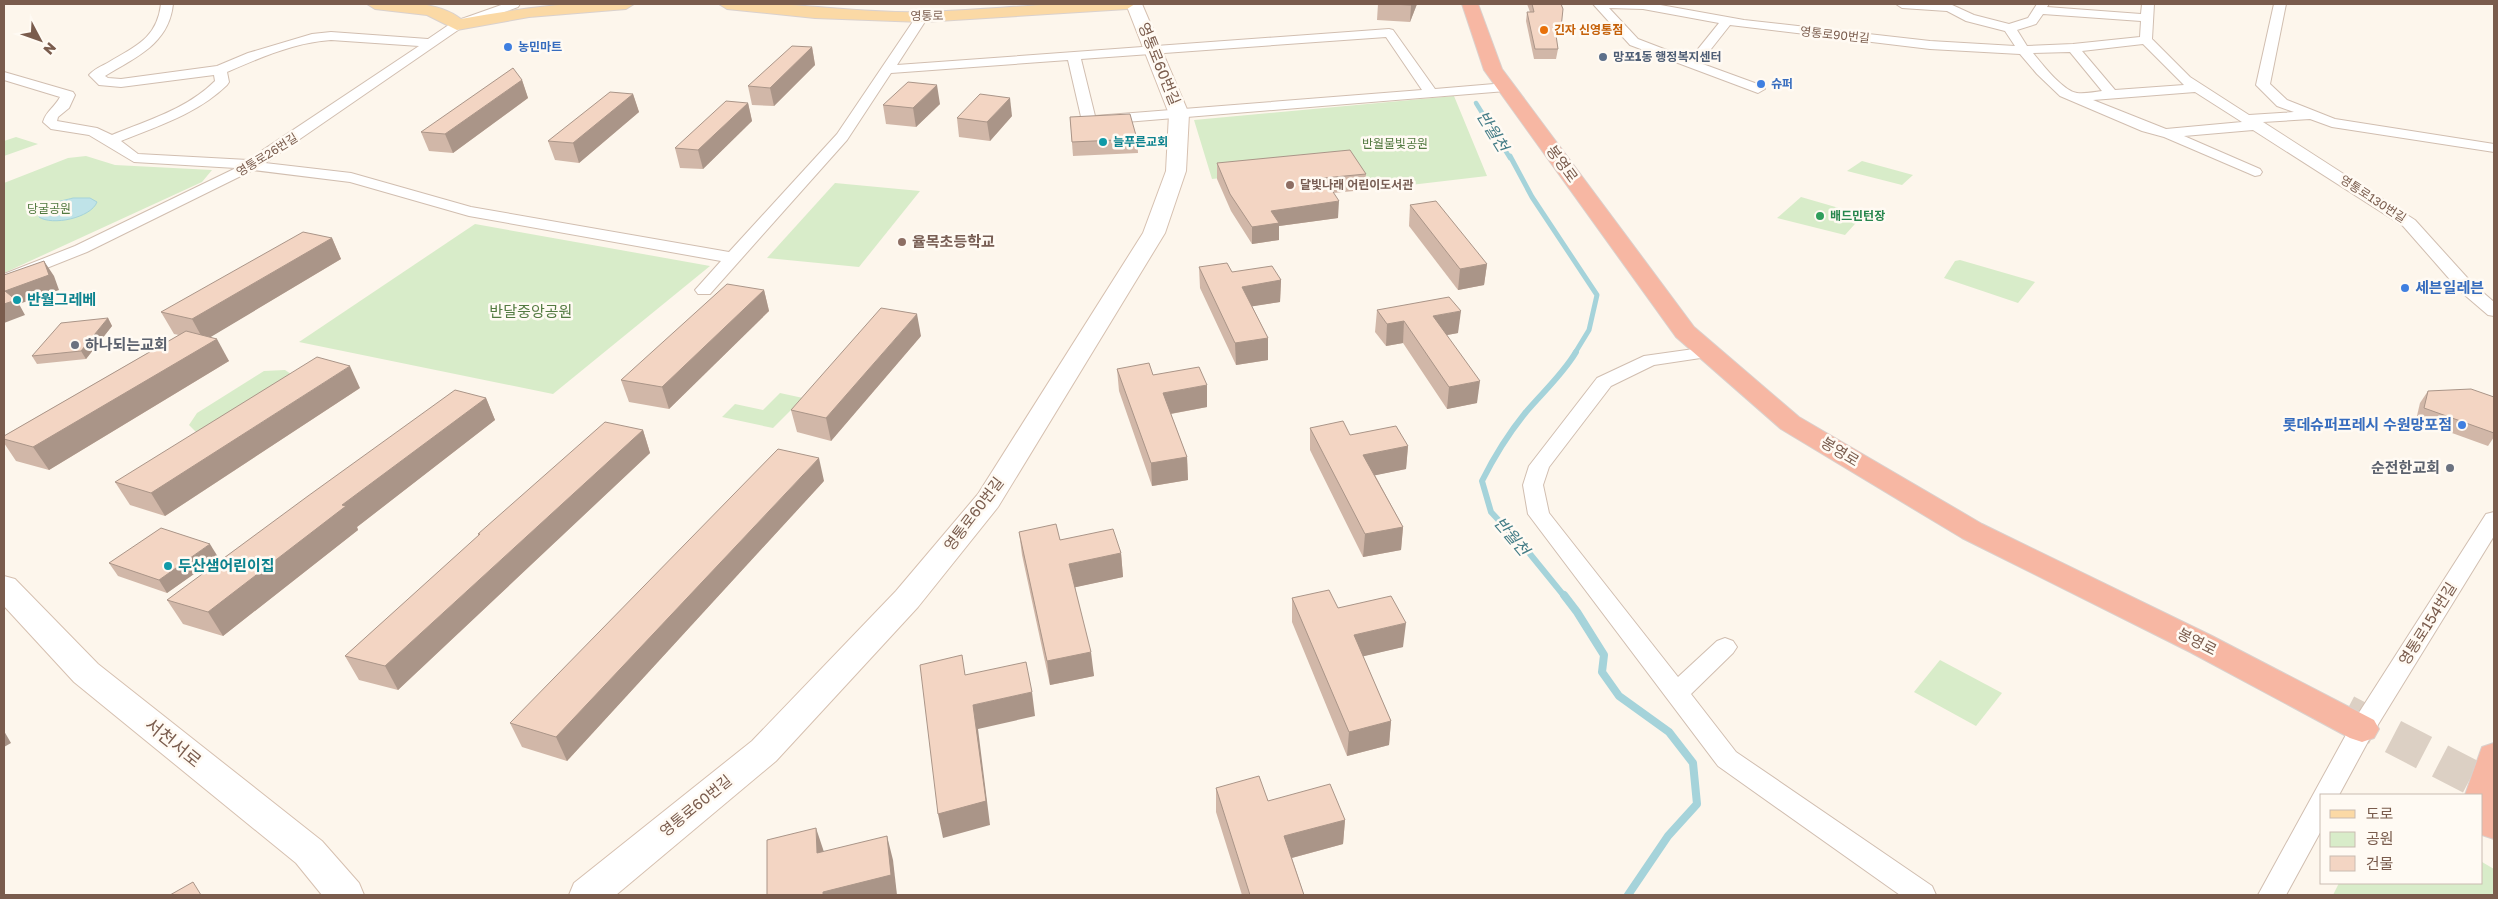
<svg xmlns="http://www.w3.org/2000/svg" width="2498" height="899" viewBox="0 0 2498 899" font-family="'Golos Text','Noto Sans KR',sans-serif">
<style>
.green{fill:#d8ecc9}
.water{fill:#bfe3e8;stroke:#a5d3da}
.lines{fill:none;stroke-linecap:round;stroke-linejoin:round}
.stream-far3{stroke:#a5d3da;stroke-width:4.5}
.stream-far2{stroke:#a5d3da;stroke-width:5}
.stream-far1{stroke:#a5d3da;stroke-width:6}
.stream{stroke:#a5d3da;stroke-width:8}
.highway-tunnel{stroke:#dcd0c4;stroke-width:35;stroke-dasharray:35 18;stroke-linecap:butt}
.street-casing{stroke:#d1beb0;stroke-width:2}
.secondary-casing{stroke:#d6c0b0;stroke-width:2}
.primary-casing{stroke:#dad1cd;stroke-width:2}
.highway-casing{stroke:#dad1cd;stroke-width:2}
.street{fill:#fff;fill-rule:evenodd}
.secondary{fill:#fff;fill-rule:evenodd}
.primary{fill:#fbd9a5;fill-rule:evenodd}
.highway{fill:#f7b7a3;fill-rule:evenodd}
.wall{fill:#d1b7a8}
.shaded-wall{fill:#aa9588}
.building{fill:#f3d5c3;stroke:#aa9588}
.food-dot{fill:#e8710a;stroke:#fffaf3;stroke-width:2}
.shop-dot{fill:#3f7fe0;stroke:#fffaf3;stroke-width:2}
.service-dot{fill:#5c6f8a;stroke:#fffaf3;stroke-width:2}
.culture-dot{fill:#0f9aa8;stroke:#fffaf3;stroke-width:2}
.education-dot{fill:#8d6e63;stroke:#fffaf3;stroke-width:2}
.leisure-dot{fill:#2e9e5b;stroke:#fffaf3;stroke-width:2}
.worship-dot{fill:#6b7280;stroke:#fffaf3;stroke-width:2}
.labels{text-anchor:middle;stroke-width:5;stroke-linejoin:round;paint-order:stroke}
.far-street-label{font-size:12px;fill:#7a5c4d;stroke:#fffaf3}
.far-food-label{font-size:12px;font-weight:bold;fill:#c56008;stroke:#fffaf3;text-anchor:start}
.far-shop-label{font-size:12px;font-weight:bold;fill:#366cbe;stroke:#fffaf3;text-anchor:start}
.far-service-label{font-size:12px;font-weight:bold;fill:#4e5e75;stroke:#fffaf3;text-anchor:start}
.far-culture-label{font-size:12px;font-weight:bold;fill:#0d838f;stroke:#fffaf3;text-anchor:start}
.far-park-label{font-size:12px;fill:#537a41;stroke:#fffaf3}
.far-education-label{font-size:12px;font-weight:bold;fill:#785e54;stroke:#fffaf3;text-anchor:start}
.far-leisure-label{font-size:12px;font-weight:bold;fill:#27864d;stroke:#fffaf3;text-anchor:start}
.street-label{font-size:15px;fill:#7a5c4d;stroke:#fffaf3}
.education-label{font-size:15px;font-weight:bold;fill:#785e54;stroke:#fffaf3;text-anchor:start}
.shop-label{font-size:15px;font-weight:bold;fill:#366cbe;stroke:#fffaf3;text-anchor:start}
.culture-label{font-size:15px;font-weight:bold;fill:#0d838f;stroke:#fffaf3;text-anchor:start}
.park-label{font-size:15px;fill:#537a41;stroke:#fffaf3}
.worship-label{font-size:15px;font-weight:bold;fill:#5b616d;stroke:#fffaf3;text-anchor:start}
.water-label{font-size:16px;font-style:italic;fill:#437c86;stroke:#fffaf3}
.near-street-label{font-size:18px;fill:#7a5c4d;stroke:#fffaf3}
</style>
<rect width="100%" height="100%" fill="#fdf6ec"/>
<g class="green">
<path d="M1454,96L1487,176L1368,190L1353,163L1212,179L1194,120Z"/>
<path d="M16,137L38,144L4,156V141Z"/>
<path d="M86,156L115,165L212,170L202,182L4,273V183L68,158Z"/>
<path d="M1862,161L1913,175L1902,185L1847,171Z"/>
<path d="M835,183L920,191L859,267L767,258Z"/>
<path d="M1801,197L1863,215L1845,235L1777,218Z"/>
<path d="M475,224L710,266L553,394L299,342Z"/>
<path d="M1960,260L2029,280L2035,282L2018,303L1944,278L1955,261Z"/>
<path d="M285,370L294,376L222,425L196,432L189,425L197,413L264,371Z"/>
<path d="M780,393L803,398L773,428L722,417L735,404L763,410Z"/>
<path d="M1940,660L2002,693L1976,726L1914,692Z"/>
<path d="M2482,862L2494,869V895H2333L2339,883H2482Z"/>
</g>
<path class="water" d="M73,198H90L97,202C91,218 52,226 39,217C40,204 62,201 73,198Z"/>
<g class="lines">
<path class="stream-far3" d="M1476,103L1510,158"/>
<path class="stream-far2" d="M1510,156L1532,197L1597,295L1589,330L1575,353"/>
<path class="stream-far1" d="M1565,597L1530,554L1491,512L1482,481C1494,457 1509,433 1526,412C1543,392 1563,374 1576,352"/>
<path class="stream" d="M1564,595L1577,612L1604,655L1602,672L1619,696L1669,732L1693,763L1697,804L1668,836L1628,895"/>
<path class="highway-tunnel" d="M2346,712L2494,789"/>
<defs>
<g id="street">
<path d="M161,4H173C169,44 136,57 105,76L108,78L121,79L217,66L248,53L312,34L331,32L428,39L453,22L504,4H520L518,7L461,28L265,163L351,173L471,207L729,252L837,134L918,14L922,13L928,17L897,65L1389,29L1393,30L1435,89L1506,83L1513,87L1506,91L1089,125L1082,121L1068,60L891,73L847,140L710,294H698L695,290L721,261L469,216L350,182L253,170L87,252L4,285V274L75,246L236,168L134,162L89,135L51,129L43,122C46,111 55,107 60,97L4,80V72L73,92L75,95L69,108L58,117L57,121L97,128L112,135C148,120 187,109 215,81L214,75L121,87L99,85L89,75C94,69 102,66 109,62C136,46 157,38 161,4ZM1386,37L1422,90L1095,116L1081,59ZM331,40L419,46L248,160L138,154L121,141C158,126 197,114 227,85L229,82L227,72C259,58 296,42 331,40Z"/>
<path d="M1593,4H1655L1744,20L1930,41L2015,46L2005,31L1966,21L1947,11L1902,8L1896,4H1950L1974,15L2009,24L2028,18L2037,4H2049L2047,7L2141,14L2142,4H2154L2152,39L2190,77L2249,115L2294,112L2277,106L2256,85L2274,4H2286L2270,84L2287,100L2335,119L2494,144V152L2332,127L2310,119L2263,122L2415,220L2472,283L2494,302V316L2488,315L2460,291L2403,226L2253,130L2184,136L2260,169L2262,172L2260,175L2255,176L2164,137L2142,131L2060,96L2037,74L2020,54L1930,49L1730,25L1700,63L1763,86L1765,89L1758,93L1630,45ZM1609,8L1643,9L1719,23L1690,59L1638,39ZM2043,14L2141,21L2140,37L2073,44L2027,46L2017,30L2036,24ZM2143,44L2184,85L2115,90L2082,51ZM2070,52L2102,91C2094,92 2085,94 2077,93C2063,91 2042,64 2033,53ZM2195,92L2242,122L2166,129L2093,100Z"/>
<path d="M1708,347L1714,348L1717,352L1714,356L1654,365L1611,386L1549,467L1543,485L1549,513L1678,677L1717,641L1725,638L1733,641L1737,647L1733,653L1691,694L1736,752L1932,886L1936,895H1900L1718,766L1528,514L1523,485L1529,466L1597,378L1644,356Z"/>
<path d="M2494,512V536L2371,736L2339,795H2322V829L2286,895H2258L2353,722L2486,514Z"/>
</g>
<g id="secondary">
<path d="M1126,4H1142L1189,114L1186,171L1165,233L998,507L918,607L776,761L616,895H569L574,883L752,741L896,591L978,494L1143,233L1166,171L1169,114Z"/>
<path d="M4,576L15,579L98,664L322,841L359,883L364,895H322L296,863L74,682L4,606Z"/>
</g>
<g id="primary">
<path d="M367,4C396,2 437,0 461,19C518,9 575,0 634,4L626,9L529,17L457,30L427,15L375,9Z"/>
<path d="M719,4C787,0 855,14 923,12C994,10 1065,0 1135,4L1127,9L922,22L815,18L727,9Z"/>
</g>
<g id="highway">
<path d="M1462,4H1478L1502,69L1694,327L1799,417L1982,524L2212,636L2374,720L2379,729L2374,738L2362,742L2350,738L2190,652L1962,538L1781,429L1676,337L1484,70Z"/>
<path d="M2494,743V839L2482,835V795H2465L2482,747Z"/>
</g>
</defs>
<use href="#street" class="street-casing"/>
<use href="#secondary" class="secondary-casing"/>
<use href="#primary" class="primary-casing"/>
<use href="#highway" class="highway-casing"/>
<use href="#street" class="street"/>
<use href="#secondary" class="secondary"/>
<use href="#primary" class="primary"/>
<use href="#highway" class="highway"/>
</g>
<g class="wall">
<path d="M1378,4H1417L1410,22L1377,20Z"/>
<path d="M1527,4H1561V28L1560,37H1556L1558,49L1556,59H1534L1526,21L1527,12H1530Z"/>
<path d="M812,47L815,65L774,106L752,105L748,86Z"/>
<path d="M522,80L528,98L453,153L429,151L421,132Z"/>
<path d="M633,94L639,112L579,163L555,160L548,141Z"/>
<path d="M748,103L752,121L703,169L680,168L675,148Z"/>
<path d="M940,104L916,127L886,124L883,105Z"/>
<path d="M1012,116L990,141L959,137L957,118Z"/>
<path d="M1070,117L1137,139L1138,153L1073,156Z"/>
<path d="M1217,163L1366,174L1365,190L1333,193L1338,218L1279,226V240L1252,244L1231,211L1217,179Z"/>
<path d="M1410,205L1487,264L1484,285L1458,290L1409,226Z"/>
<path d="M332,238L341,259L210,337L229,361L49,470L16,461L4,443V436L179,335L174,334L161,312Z"/>
<path d="M1199,267L1281,280L1280,302L1252,306L1268,338V360L1236,365L1200,288Z"/>
<path d="M764,290L769,311L669,409L629,402L621,380Z"/>
<path d="M1377,310L1458,333L1447,335L1477,403L1447,409L1403,343L1386,346L1375,332Z"/>
<path d="M108,318L112,326L86,359L37,364L32,356Z"/>
<path d="M921,336L831,441L797,432L791,410Z"/>
<path d="M1117,369L1153,375L1207,407L1171,414L1187,457L1188,480L1152,486L1119,391Z"/>
<path d="M360,388L165,516L130,505L115,482Z"/>
<path d="M2428,391L2494,397V437L2488,446L2416,420L2420,403Z"/>
<path d="M486,398L495,420L357,527L358,530L223,636L183,624L167,600Z"/>
<path d="M1310,428L1408,446L1406,469L1375,475L1403,527L1401,550L1363,557L1310,450Z"/>
<path d="M643,430L650,453L398,690L359,680L345,656L479,536L478,534Z"/>
<path d="M824,481L567,761L522,747L510,723Z"/>
<path d="M1019,532L1121,553L1123,577L1075,587L1094,676L1050,685L1022,555Z"/>
<path d="M218,557L167,593L118,576L109,563Z"/>
<path d="M1292,598L1338,608L1403,647L1363,656L1391,721L1389,745L1347,756L1292,622Z"/>
<path d="M1216,788L1345,820L1343,844L1292,858L1304,895H1242L1216,812Z"/>
</g>
<g class="shaded-wall">
<path d="M1411,4H1417L1410,22L1411,5Z"/>
<path d="M812,47L815,65L774,106L770,88Z"/>
<path d="M522,80L528,98L453,153L445,134Z"/>
<path d="M937,85L940,104L916,127L913,108Z"/>
<path d="M633,94L639,112L579,163L573,143Z"/>
<path d="M1010,98L1012,116L990,141L987,122Z"/>
<path d="M748,103L752,121L703,169L698,150Z"/>
<path d="M1339,201L1338,218L1279,226V240L1252,244V227L1271,211Z"/>
<path d="M332,238L341,259L204,341L192,319Z"/>
<path d="M44,261L54,276L59,290L19,304L25,315L4,323V304L5,291Z"/>
<path d="M1487,264L1484,285L1458,290L1460,269Z"/>
<path d="M1281,280L1280,302L1242,308V287Z"/>
<path d="M764,290L769,311L669,409L662,387Z"/>
<path d="M1461,311L1458,333L1431,338L1433,316Z"/>
<path d="M917,314L921,336L831,441L826,418Z"/>
<path d="M108,318L112,326L86,359L81,351Z"/>
<path d="M1404,321L1403,343L1386,346L1387,324Z"/>
<path d="M1268,338V360L1236,365L1235,343Z"/>
<path d="M217,339L229,361L49,470L33,447Z"/>
<path d="M350,366L360,388L165,516L151,493Z"/>
<path d="M1480,381L1477,403L1447,409L1449,387Z"/>
<path d="M1207,385V407L1164,415L1163,393Z"/>
<path d="M486,398L495,420L357,527L358,530L223,636L208,612L342,505Z"/>
<path d="M643,430L650,453L398,690L385,666Z"/>
<path d="M1408,446L1406,469L1362,478L1363,455Z"/>
<path d="M1187,457L1188,480L1152,486L1151,463Z"/>
<path d="M819,458L824,481L567,761L556,737Z"/>
<path d="M1403,527L1401,550L1363,557L1365,534Z"/>
<path d="M210,544L218,557L167,593L159,580Z"/>
<path d="M1121,553L1123,577L1072,588L1069,564Z"/>
<path d="M1406,623L1403,647L1352,659L1354,635Z"/>
<path d="M1091,652L1094,676L1050,685L1047,661Z"/>
<path d="M1032,692L1035,716L978,729L990,825L943,838L938,814L973,705Z"/>
<path d="M1391,721L1389,745L1347,756L1349,732Z"/>
<path d="M4,731L11,743L4,747Z"/>
<path d="M1345,820L1343,844L1284,860V836Z"/>
<path d="M816,828L824,852L817,853Z"/>
<path d="M887,836L893,860L897,895H823V892Z"/>
</g>
<g class="building">
<path d="M1390,4H1411V5Z"/>
<path d="M1532,4H1561L1563,9L1561,28H1555L1558,49H1535L1527,12H1534Z"/>
<path d="M792,46L812,47L770,88L748,86Z"/>
<path d="M513,68L522,80L445,134L421,132Z"/>
<path d="M908,82L937,85L913,108L883,105Z"/>
<path d="M610,92L633,94L573,143L548,141Z"/>
<path d="M980,94L1010,98L987,122L957,118Z"/>
<path d="M726,101L748,103L698,150L675,148Z"/>
<path d="M1130,114L1137,139L1072,142L1070,117Z"/>
<path d="M1350,150L1366,174L1324,178L1339,201L1271,211L1279,223L1252,227L1230,194L1217,163Z"/>
<path d="M1436,201L1487,264L1460,269L1410,205Z"/>
<path d="M303,232L332,238L192,319L161,312Z"/>
<path d="M44,261L49,275L5,291L16,300L4,304V275Z"/>
<path d="M1227,263L1232,272L1272,266L1281,280L1242,287L1268,338L1235,343L1199,267Z"/>
<path d="M727,284L764,290L662,387L621,380Z"/>
<path d="M1449,297L1461,311L1433,316L1480,381L1449,387L1404,321L1387,324L1377,310Z"/>
<path d="M881,308L917,314L826,418L791,410Z"/>
<path d="M108,318L81,351L32,356L61,323Z"/>
<path d="M186,331L217,339L33,447L4,439V436Z"/>
<path d="M317,357L350,366L151,493L115,482Z"/>
<path d="M1149,363L1153,375L1199,367L1207,385L1163,393L1187,457L1151,463L1117,369Z"/>
<path d="M2471,389L2494,397V433L2424,408L2428,391Z"/>
<path d="M455,390L486,398L342,505L346,506L208,612L167,600L308,496Z"/>
<path d="M1343,421L1350,435L1396,426L1408,446L1363,455L1403,527L1365,534L1310,428Z"/>
<path d="M605,422L643,430L385,666L345,656L480,534H478Z"/>
<path d="M778,449L819,458L556,737L510,723Z"/>
<path d="M1056,524L1060,540L1113,529L1121,553L1069,564L1091,652L1047,661L1019,532Z"/>
<path d="M161,528L210,544L159,580L109,563Z"/>
<path d="M1329,590L1338,608L1391,596L1406,623L1354,635L1391,721L1349,732L1292,598Z"/>
<path d="M962,655L965,675L1026,662L1032,692L973,705L986,801L938,814L920,665Z"/>
<path d="M1259,776L1268,801L1330,784L1345,820L1284,836L1304,895H1250L1216,788Z"/>
<path d="M816,828L817,853L887,836L891,875L823,892V895H767V840Z"/>
<path d="M193,882L201,895H170Z"/>
</g>
<circle class="food-dot" cx="1544" cy="30" r="5"/>
<g class="shop-dot">
<circle cx="508" cy="47" r="5"/>
<circle cx="1761" cy="84" r="5"/>
<circle cx="2405" cy="288" r="5"/>
<circle cx="2462" cy="425" r="5"/>
</g>
<circle class="service-dot" cx="1603" cy="57" r="5"/>
<g class="culture-dot">
<circle cx="1103" cy="142" r="5"/>
<circle cx="17" cy="300" r="5"/>
<circle cx="168" cy="566" r="5"/>
</g>
<g class="education-dot">
<circle cx="1290" cy="185" r="5"/>
<circle cx="902" cy="242" r="5"/>
</g>
<circle class="leisure-dot" cx="1820" cy="216" r="5"/>
<g class="worship-dot">
<circle cx="75" cy="345" r="5"/>
<circle cx="2450" cy="468" r="5"/>
</g>
<g class="labels">
<g class="far-street-label">
<text transform="translate(927 16) rotate(-1)" y="4">영통로</text>
<text transform="translate(1835 35) rotate(6)" y="4">영통로90번길</text>
<text transform="translate(267 155) rotate(-32)" y="4">영통로26번길</text>
<text transform="translate(2373 199) rotate(33)" y="4">영통로130번길</text>
</g>
<g class="far-food-label">
<text x="1554" y="34">긴자 신영통점</text>
</g>
<g class="far-shop-label">
<text x="518" y="51">농민마트</text>
<text x="1771" y="88">슈퍼</text>
</g>
<g class="far-service-label">
<text x="1613" y="61">망포1동 행정복지센터</text>
</g>
<g class="far-culture-label">
<text x="1113" y="146">늘푸른교회</text>
</g>
<g class="far-park-label">
<text x="1395" y="148">반월물빛공원</text>
<text x="49" y="213">당굴공원</text>
</g>
<g class="far-education-label">
<text x="1300" y="189">달빛나래 어린이도서관</text>
</g>
<g class="far-leisure-label">
<text x="1830" y="220">배드민턴장</text>
</g>
<g class="street-label">
<text transform="translate(1159 64) rotate(68)" y="5">영통로60번길</text>
<text transform="translate(1562 164) rotate(54)" y="5">봉영로</text>
<text transform="translate(1840 452) rotate(31)" y="5">봉영로</text>
<text transform="translate(974 514) rotate(-53)" y="5">영통로60번길</text>
<text transform="translate(2428 624) rotate(-58)" y="5">영통로154번길</text>
<text transform="translate(2197 642) rotate(27)" y="5">봉영로</text>
<text transform="translate(696 806) rotate(-39)" y="5">영통로60번길</text>
</g>
<g class="education-label">
<text x="912" y="247">율목초등학교</text>
</g>
<g class="shop-label">
<text x="2415" y="293">세븐일레븐</text>
<text x="2452" y="430" text-anchor="end">롯데슈퍼프레시 수원망포점</text>
</g>
<g class="culture-label">
<text x="27" y="305">반월그레베</text>
<text x="178" y="571">두산샘어린이집</text>
</g>
<g class="park-label">
<text x="531" y="317">반달중앙공원</text>
</g>
<g class="worship-label">
<text x="85" y="350">하나되는교회</text>
<text x="2440" y="473" text-anchor="end">순전한교회</text>
</g>
<g class="water-label">
<text transform="translate(1493 131) rotate(58)" y="6">반월천</text>
<text transform="translate(1512 536) rotate(50)" y="6">반월천</text>
</g>
<g class="near-street-label">
<text transform="translate(173 743) rotate(39)" y="6">서천서로</text>
</g>
</g>
<rect width="2498" height="899" fill="none" stroke="#7a5c4d" stroke-width="10"/>
<rect x="2320" y="794" width="162" height="90" fill="#fffaf3" stroke="#cabbb1"/>
<rect x="2330" y="810" width="25" height="8" fill="#fbd9a5" stroke="#cabbb1"/>
<text x="2366" y="819" font-size="15" fill="#7a5c4d">도로</text>
<rect x="2330" y="832" width="25" height="15" fill="#d8ecc9" stroke="#cabbb1"/>
<text x="2366" y="844" font-size="15" fill="#7a5c4d">공원</text>
<rect x="2330" y="856" width="25" height="15" fill="#f3d5c3" stroke="#cabbb1"/>
<text x="2366" y="869" font-size="15" fill="#7a5c4d">건물</text>
<g transform="translate(40 40) rotate(131)" stroke="#fffaf3" stroke-width="4" paint-order="stroke">
<path d="M0-4L9 19L0 12L-9 19Z" fill="#7a5c4d"/>
<text y="-8" font-size="14" font-weight="bold" text-anchor="middle" fill="#7a5c4d">N</text>
</g>
</svg>
